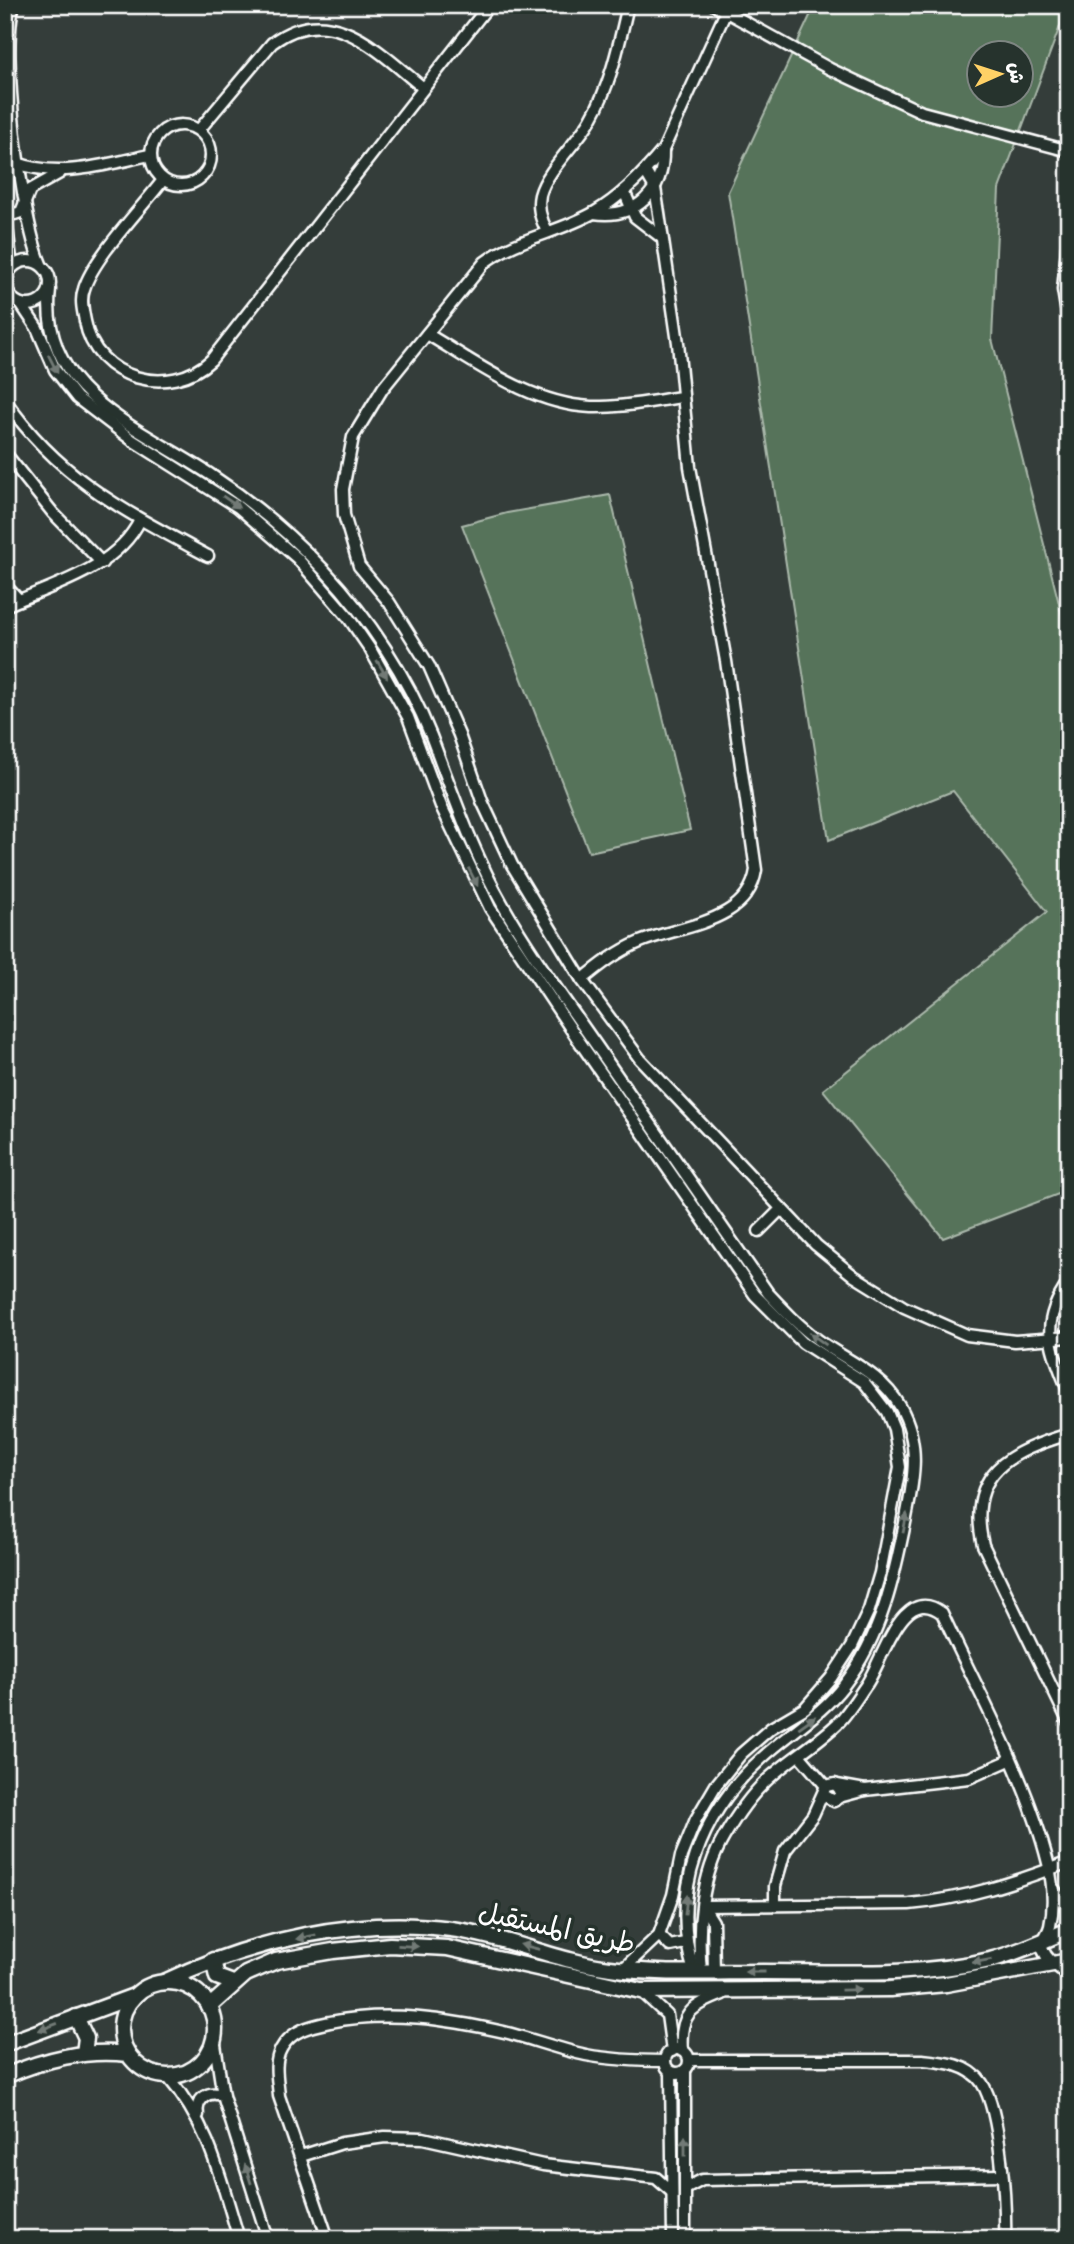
<svg xmlns="http://www.w3.org/2000/svg" width="1074" height="2244" viewBox="0 0 1074 2244" font-family="Caveat,'Playpen Sans Arabic',sans-serif">
<style>
.green{fill:#57735a;stroke:#abb9ac;stroke-width:2;fill-rule:evenodd}
.lines{fill:none;stroke-linecap:round;stroke-linejoin:round}
.minor-casing{stroke:#fff;stroke-width:15}
.secondary-casing{stroke:#fff;stroke-width:19}
.minor{stroke:#26332d;stroke-width:10}
.secondary{stroke:#26332d;stroke-width:14}
.oneway{fill:#727a76}
.labels{text-anchor:middle;stroke-width:7;stroke-linejoin:round;paint-order:stroke}
.street-label{font-size:28px;fill:#fff;stroke:#26332d}
</style>
<rect width="100%" height="100%" fill="#343d3a"/>
<filter id="ink" filterUnits="userSpaceOnUse"><feTurbulence type="fractalNoise" baseFrequency=".0143" numOctaves="2"/><feDisplacementMap in="SourceGraphic" scale="14" xChannelSelector="R" yChannelSelector="G"/><feConvolveMatrix kernelMatrix="1 2 1 2 8 2 1 2 1" color-interpolation-filters="sRGB"/></filter>
<g filter="url(#ink)">
<g class="green">
<path d="M815,5H1068L999,189L992,339L1069,643V1190L943,1238L823,1090L1047,912L953,791L829,840L728,192ZM979,52H1021V94H979Z"/>
<path d="M610,495L690,830L589,852L462,525L507,513Z"/>
</g>
<g class="lines">
<defs>
<g id="minor">
<path d="M14,5C0,49 21,218 41,264"/>
<path d="M714,5L830,69L922,112L1069,151"/>
<path d="M729,5L663,150C644,173 621,197 595,212C559,233 519,237 485,262L383,388L353,437L343,489L344,515L359,566L389,602L429,666L459,735L482,801L512,865L582,980L640,1059L816,1245L854,1276L904,1307L967,1335L1015,1341L1069,1337"/>
<circle cx="181" cy="155" r="30"/>
<path d="M199,130L272,43C330,0 377,50 422,87"/>
<path d="M17,163C61,179 106,164 150,155"/>
<path d="M163,180C142,208 93,258 84,289C80,299 83,311 85,321C95,380 170,399 211,360L489,5"/>
<path d="M624,191L635,217L661,237"/>
<path d="M5,210L15,214L21,212L30,190L60,173"/>
<path d="M5,210L12,267"/>
<path d="M594,213C636,219 664,192 663,150"/>
<path d="M1069,228L1063,290L1069,326"/>
<path d="M547,231C541,220 537,208 540,195C546,171 578,142 591,119C611,84 619,44 628,5"/>
<circle cx="28" cy="283" r="22"/>
<path d="M50,289C38,395 144,429 214,477C255,504 291,535 325,571C369,618 407,676 431,736C453,793 472,851 503,905C533,958 571,1008 605,1058C660,1137 714,1215 768,1293C784,1310 799,1326 818,1340C847,1361 881,1373 900,1406C921,1443 914,1479 906,1518C894,1578 882,1635 844,1685C821,1715 789,1733 762,1758C701,1813 669,1892 694,1972"/>
<path d="M21,304L37,328L55,370L77,398L132,440L238,507L297,558L348,617L370,649L408,717L441,806L490,908L577,1038L755,1295L803,1343L864,1382L887,1412L894,1429L900,1467L880,1573L869,1610L852,1646L831,1678L805,1708L771,1728L741,1754L716,1785L696,1819L681,1856L673,1895L659,1935L623,1969"/>
<path d="M427,334C478,364 530,404 591,407C621,408 653,401 682,397"/>
<path d="M5,400C59,479 126,512 208,556"/>
<path d="M5,453L53,513L102,563"/>
<path d="M5,585L19,600"/>
<path d="M5,606C53,585 116,569 140,520"/>
<path d="M582,980C600,965 618,951 640,942C682,925 748,923 756,870L726,661L690,467L678,343L659,213L655,188L645,171"/>
<path d="M759,1231L781,1209"/>
<path d="M1069,1282C1037,1326 1052,1348 1069,1393"/>
<path d="M1069,1434C1009,1452 966,1473 983,1545L1069,1723"/>
<path d="M800,1756L826,1786"/>
<path d="M837,1785L865,1790"/>
<path d="M839,1797L865,1790L969,1778L1010,1760"/>
<path d="M1054,1889L1069,1911"/>
<path d="M775,1904V1886L785,1851L813,1815L826,1786L835,1784L841,1791L839,1797L834,1801L824,1795"/>
<path d="M703,1906L909,1904C966,1899 1016,1882 1069,1862"/>
<path d="M703,1906L713,1922L714,1972"/>
<path d="M659,1935L670,1946L685,1943"/>
<path d="M701,1972C697,1928 701,1876 724,1837C735,1818 750,1796 766,1781C788,1760 815,1745 837,1724C848,1713 857,1698 866,1685C883,1661 902,1582 942,1613C978,1692 1027,1778 1048,1863C1053,1884 1055,1904 1050,1926C1048,1935 1040,1940 1043,1950C1048,1962 1060,1968 1069,1976"/>
<path d="M642,1992L667,2015L672,2051"/>
<path d="M214,2038L223,2096L268,2239"/>
<circle cx="677" cy="2061" r="12"/>
<path d="M682,2051C679,2014 691,2006 723,1994"/>
<path d="M689,2060H923C944,2062 969,2064 982,2083C1001,2113 1006,2203 1005,2239"/>
<path d="M671,2072L673,2239"/>
<path d="M167,2076C210,2126 220,2177 239,2239"/>
<path d="M198,2115C195,2099 209,2089 223,2096"/>
<path d="M301,2156L342,2143L385,2137L423,2138L543,2165L656,2178L672,2192"/>
<path d="M685,2189L702,2180L1002,2175"/>
<path d="M328,2239L279,2096C278,2081 273,2063 281,2049C291,2030 311,2026 330,2022C388,2010 447,2019 504,2032C532,2039 558,2049 586,2055C613,2060 638,2061 665,2061"/>
<path d="M685,2239V2070"/>
</g>
<g id="secondary">
<path d="M213,1960L217,1977L233,1983"/>
<path d="M164,1982C250,1941 356,1916 451,1929C505,1936 559,1962 610,1968C660,1975 713,1972 763,1972C838,1972 917,1977 990,1960C1017,1953 1043,1941 1069,1930"/>
<circle cx="168" cy="2029" r="47"/>
<path d="M209,2007L246,1974L276,1961L333,1951L390,1945L447,1948L641,1991L890,1989L946,1984L1069,1961"/>
<path d="M76,2017L86,2038L84,2053"/>
<path d="M5,2044L134,1996"/>
<path d="M5,2076C46,2059 84,2049 128,2054"/>
</g>
</defs>
<use href="#minor" class="minor-casing"/>
<use href="#secondary" class="secondary-casing"/>
<use href="#minor" class="minor"/>
<use href="#secondary" class="secondary"/>
</g>
<defs><path id="oneway-solid" d="M-6-.8H1V-3.2L6.5 0L1 3.2V.8H-6Z" transform="scale(1.75)"/></defs>
<g class="oneway">
<use href="#oneway-solid" transform="translate(53 364) rotate(63)"/>
<use href="#oneway-solid" transform="translate(231 502) rotate(35)"/>
<use href="#oneway-solid" transform="translate(382 669) rotate(59)"/>
<use href="#oneway-solid" transform="translate(473 877) rotate(63)"/>
<use href="#oneway-solid" transform="translate(818 1339) rotate(-144)"/>
<use href="#oneway-solid" transform="translate(905 1523) rotate(-79)"/>
<use href="#oneway-solid" transform="translate(807 1722) rotate(-35)"/>
<use href="#oneway-solid" transform="translate(686 1905) rotate(-84)"/>
<use href="#oneway-solid" transform="translate(306 1937) rotate(169)"/>
<use href="#oneway-solid" transform="translate(408 1946) rotate(3)"/>
<use href="#oneway-solid" transform="translate(530 1947) rotate(-165)"/>
<use href="#oneway-solid" transform="translate(982 1961) rotate(170)"/>
<use href="#oneway-solid" transform="translate(755 1972) rotate(-180)"/>
<use href="#oneway-solid" transform="translate(851 1990) rotate(-1)"/>
<use href="#oneway-solid" transform="translate(48 2027) rotate(160)"/>
<use href="#oneway-solid" transform="translate(685 2146) rotate(-90)"/>
<use href="#oneway-solid" transform="translate(248 2174) rotate(-108)"/>
</g>
</g>
<g class="labels">
<g class="street-label">
<text transform="translate(557 1927) rotate(12)" y="10">طريق المستقبل</text>
</g>
</g>
<rect width="1074" height="2244" fill="none" stroke="#26332d" stroke-width="28"/>
<rect x="14" y="14" width="1046" height="2216" fill="none" stroke="#fff" stroke-width="2.5" filter="url(#ink)"/>
<g transform="translate(1000 74) rotate(87)"><circle r="33" fill="#26332d" stroke="#7d8581" stroke-width="2"/>
<path d="M0-5L12 26L0 18L-12 26Z" fill="#ffd166"/>
<text y="-10" font-size="19" font-weight="bold" text-anchor="middle" fill="#ffffff">ش</text>
</g>
</svg>
